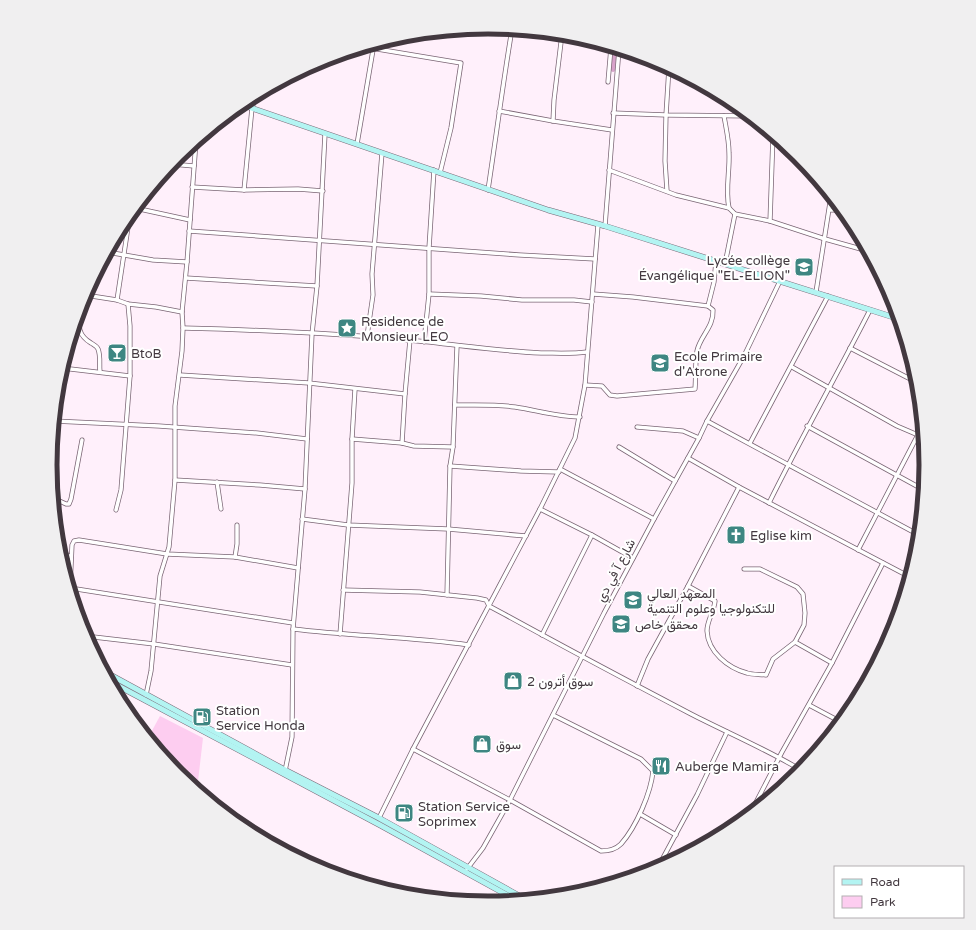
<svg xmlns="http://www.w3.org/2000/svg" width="976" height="930" viewBox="0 0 976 930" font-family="'Varela Round',Vazirmatn,sans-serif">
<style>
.green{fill:#fdcdf0}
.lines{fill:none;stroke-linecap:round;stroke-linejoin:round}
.canal{stroke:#d8a3ca;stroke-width:4}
.street-casing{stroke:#7a6574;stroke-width:5}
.secondary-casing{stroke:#7a6574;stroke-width:6}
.street{stroke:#fff;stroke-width:3.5}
.secondary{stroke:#b3f4f2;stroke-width:5}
.labels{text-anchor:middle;stroke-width:4;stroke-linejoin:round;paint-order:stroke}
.poi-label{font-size:13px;fill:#42383f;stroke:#fff;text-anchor:start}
.street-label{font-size:13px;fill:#42383f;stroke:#fff}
.rim{fill:none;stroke:#42383f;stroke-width:5}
</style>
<rect width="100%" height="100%" fill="#fff0fb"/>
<path class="green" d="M160,716L203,738L197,790L178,775L148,738Z"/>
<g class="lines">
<path class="canal" d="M613,70L615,48"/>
<defs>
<g id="street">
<path d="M365,47L461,63L451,128L440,173"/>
<path d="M608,82L611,47"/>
<path d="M499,111L553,121L612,130"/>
<path d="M613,113L666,115L750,116"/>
<path d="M724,116C726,128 729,140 729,153C730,171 725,190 729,208"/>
<path d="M553,121L554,100L562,34"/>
<path d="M357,144L374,44"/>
<path d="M171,164L194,166"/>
<path d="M609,170L676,195L729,208L735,214L770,221L825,239L868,251"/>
<path d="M192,187L244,190L298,189L323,191"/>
<path d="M244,190L252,108L256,95"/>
<path d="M488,190C496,137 503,83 512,29"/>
<path d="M667,191L665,161L666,115L669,67"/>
<path d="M135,208L190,220"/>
<path d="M830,210H843"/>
<path d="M770,221L773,135"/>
<path d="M605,226L619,49"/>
<path d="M189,231L520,255L595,259"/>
<path d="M107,252L153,260L187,262"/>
<path d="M725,264L735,214"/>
<path d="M186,278L317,286"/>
<path d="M816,292L831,196"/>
<path d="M429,294L481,296L522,300H574L592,302"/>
<path d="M85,295L117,300L128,304L156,307L182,312"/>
<path d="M117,300L130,214"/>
<path d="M708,306L714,282L716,261"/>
<path d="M80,309C79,324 76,334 91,343C94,345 97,346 98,349C101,356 99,365 100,372"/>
<path d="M183,328C258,330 333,333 408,340C453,344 496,351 541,353C556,353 572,354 587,352"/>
<path d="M367,336L373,295L372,274L382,153"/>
<path d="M424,342L429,294V248L434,170"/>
<path d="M850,348L918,383"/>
<path d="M792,367L897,426L918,435"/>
<path d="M62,368L130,376"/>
<path d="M180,375L309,383L405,394"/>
<path d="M585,385L602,386L610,395L617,396L695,389C696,377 695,363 697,351C700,336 714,327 713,310L708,306L633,297L593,294"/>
<path d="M455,405C475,405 495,404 515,407C536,410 557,417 580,417"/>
<path d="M54,421L159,426L257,433L307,439"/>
<path d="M707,421L919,535"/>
<path d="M807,426L924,490"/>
<path d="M637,427L683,431L699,438"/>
<path d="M352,439L402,443L414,446L453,447"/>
<path d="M402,443L405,394L410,340"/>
<path d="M750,443L828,296"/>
<path d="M619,447L675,481"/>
<path d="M688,458L739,487L910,577"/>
<path d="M450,466L521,471L559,472"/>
<path d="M560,469L654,519"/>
<path d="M175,480L260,485L305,489"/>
<path d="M217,482L221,509"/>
<path d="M53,498L66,504H69L71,499L82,440"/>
<path d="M769,503C801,438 837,375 870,310"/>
<path d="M540,509L592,535L633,558"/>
<path d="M116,510L121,490L130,376V326L128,304"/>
<path d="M302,519L348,525L448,529L526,536"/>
<path d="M58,550L71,557"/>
<path d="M858,550L922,427"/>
<path d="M235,557L237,544V525"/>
<path d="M744,569H760L797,587L803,594L805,613L804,625L795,642"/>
<path d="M688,586L715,601C714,612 707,620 707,631C708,652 728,668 747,673C753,675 760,674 766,675L773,659L795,642L832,663"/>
<path d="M70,588L72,545L74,541L79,540L167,554L235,557L298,568"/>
<path d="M70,588L293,623"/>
<path d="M343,590L420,592L477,598L486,600L489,606L504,614C566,648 628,681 691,714C728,733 766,749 801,770"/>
<path d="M447,595L450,466L453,447L457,346"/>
<path d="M293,629C352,636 411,637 469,645"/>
<path d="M340,634L352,483V439L355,389"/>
<path d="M542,635L592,535"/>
<path d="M85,636L154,644L292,665"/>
<path d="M637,686L648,659L688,586L739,487"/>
<path d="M146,695L151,671L160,576L169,547L170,536L175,480V406L182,351L183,328L182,312L187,262L196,141"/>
<path d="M809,705L841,722"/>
<path d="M413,749L510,800L601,851C608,851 616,849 621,844C636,827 651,793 653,771L641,759L553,715"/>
<path d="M285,771L292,737L293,629L305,489L312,334L317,286L325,134"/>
<path d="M640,814L676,835"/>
<path d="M750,814L782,752L832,663L883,563"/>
<path d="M379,818L413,749L540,509L575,438L585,385L598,225"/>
<path d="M467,869L483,848L510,800L604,613L654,519L699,438L707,421L744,356L780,281"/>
<path d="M657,869L697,795L727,732"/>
</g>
<g id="secondary">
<path d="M240,104L548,210L605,226L899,319"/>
<path d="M105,672L285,770L379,818L525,899"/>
<path d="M109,681L380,825L516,900"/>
</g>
</defs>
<use href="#street" class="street-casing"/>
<use href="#secondary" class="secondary-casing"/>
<use href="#street" class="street"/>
<use href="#secondary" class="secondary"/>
</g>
<defs>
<symbol id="school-square" viewBox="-11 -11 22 22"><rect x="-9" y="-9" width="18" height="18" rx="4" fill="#3e8682" stroke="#fff"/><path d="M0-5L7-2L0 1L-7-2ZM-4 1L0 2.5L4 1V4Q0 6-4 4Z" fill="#fff"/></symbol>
<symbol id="sight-square" viewBox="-11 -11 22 22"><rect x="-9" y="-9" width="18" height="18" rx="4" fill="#3e8682" stroke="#fff"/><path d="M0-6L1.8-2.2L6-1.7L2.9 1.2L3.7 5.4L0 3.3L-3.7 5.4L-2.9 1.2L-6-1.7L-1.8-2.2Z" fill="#fff"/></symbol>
<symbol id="bar-square" viewBox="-11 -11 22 22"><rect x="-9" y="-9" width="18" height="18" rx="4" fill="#3e8682" stroke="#fff"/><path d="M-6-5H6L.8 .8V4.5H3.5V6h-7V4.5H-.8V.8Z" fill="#fff"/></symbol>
<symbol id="church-square" viewBox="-11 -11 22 22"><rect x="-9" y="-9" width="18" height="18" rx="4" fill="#3e8682" stroke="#fff"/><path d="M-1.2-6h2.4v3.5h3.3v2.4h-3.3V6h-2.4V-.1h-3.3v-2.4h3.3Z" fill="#fff"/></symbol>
<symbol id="university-square" viewBox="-11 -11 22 22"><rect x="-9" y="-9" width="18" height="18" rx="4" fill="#3e8682" stroke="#fff"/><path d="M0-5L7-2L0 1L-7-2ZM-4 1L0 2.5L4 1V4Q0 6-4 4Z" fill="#fff"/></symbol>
<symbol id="shop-square" viewBox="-11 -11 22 22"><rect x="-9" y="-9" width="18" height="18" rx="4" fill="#3e8682" stroke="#fff"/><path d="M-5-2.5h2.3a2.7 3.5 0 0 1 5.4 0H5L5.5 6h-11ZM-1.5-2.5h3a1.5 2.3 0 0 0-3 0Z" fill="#fff"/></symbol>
<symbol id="fuel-square" viewBox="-11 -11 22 22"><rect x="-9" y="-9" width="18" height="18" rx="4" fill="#3e8682" stroke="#fff"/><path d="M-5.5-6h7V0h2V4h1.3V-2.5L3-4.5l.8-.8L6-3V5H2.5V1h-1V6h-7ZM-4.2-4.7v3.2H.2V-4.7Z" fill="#fff"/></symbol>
<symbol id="restaurant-square" viewBox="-11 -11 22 22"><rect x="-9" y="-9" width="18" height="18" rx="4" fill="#3e8682" stroke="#fff"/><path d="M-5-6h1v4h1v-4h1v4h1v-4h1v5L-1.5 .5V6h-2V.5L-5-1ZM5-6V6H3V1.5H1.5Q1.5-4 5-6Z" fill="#fff"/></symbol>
</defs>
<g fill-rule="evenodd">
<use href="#school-square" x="793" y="256" width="22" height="22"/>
<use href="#sight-square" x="336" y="317" width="22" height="22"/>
<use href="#bar-square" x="106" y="342" width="22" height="22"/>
<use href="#school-square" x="649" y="352" width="22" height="22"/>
<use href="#church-square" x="725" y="524" width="22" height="22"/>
<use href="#university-square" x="622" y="589" width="22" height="22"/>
<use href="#school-square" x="610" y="613" width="22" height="22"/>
<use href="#shop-square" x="502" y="670" width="22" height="22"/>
<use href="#fuel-square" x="191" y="706" width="22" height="22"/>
<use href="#shop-square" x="471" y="733" width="22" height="22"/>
<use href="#restaurant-square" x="650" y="755" width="22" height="22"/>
<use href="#fuel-square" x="393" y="802" width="22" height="22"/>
</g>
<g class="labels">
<g class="poi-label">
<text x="790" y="265" text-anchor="end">Lycée collège<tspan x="790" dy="15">Évangélique "EL-ELION"</tspan></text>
<text x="361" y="326">Residence de<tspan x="361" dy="15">Monsieur LEO</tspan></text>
<text x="131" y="358">BtoB</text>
<text x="674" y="361">Ecole Primaire<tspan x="674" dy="15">d'Atrone</tspan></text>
<text x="750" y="540">Eglise kim</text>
<text x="647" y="598">المعهد العالي<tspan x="647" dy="15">للتكنولوجيا وعلوم التنمية</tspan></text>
<text x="635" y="629">محقق خاص</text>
<text x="527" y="686">سوق أترون 2</text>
<text x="216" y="715">Station<tspan x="216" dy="15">Service Honda</tspan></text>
<text x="496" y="749">سوق</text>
<text x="675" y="771">Auberge Mamira</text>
<text x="418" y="811">Station Service<tspan x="418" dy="15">Soprimex</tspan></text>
</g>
<g class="street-label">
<text transform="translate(615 570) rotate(-62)" y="5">شارع آ في دي</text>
</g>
</g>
<path d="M0 0H976V930H0ZM57 465a431 431 0 1 1 862 0a431 431 0 1 1-862 0Z" fill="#f0eff0" fill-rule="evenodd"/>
<path class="rim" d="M57 465a431 431 0 1 1 862 0a431 431 0 1 1-862 0Z"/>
<rect x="834" y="866" width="130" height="52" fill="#ffffff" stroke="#b3afb2"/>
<rect x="842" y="879" width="20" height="6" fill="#b3f4f2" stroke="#b3afb2"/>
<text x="870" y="886" font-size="12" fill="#42383f">Road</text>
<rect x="842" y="896" width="20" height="12" fill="#fdcdf0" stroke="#b3afb2"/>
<text x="870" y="906" font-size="12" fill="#42383f">Park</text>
</svg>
